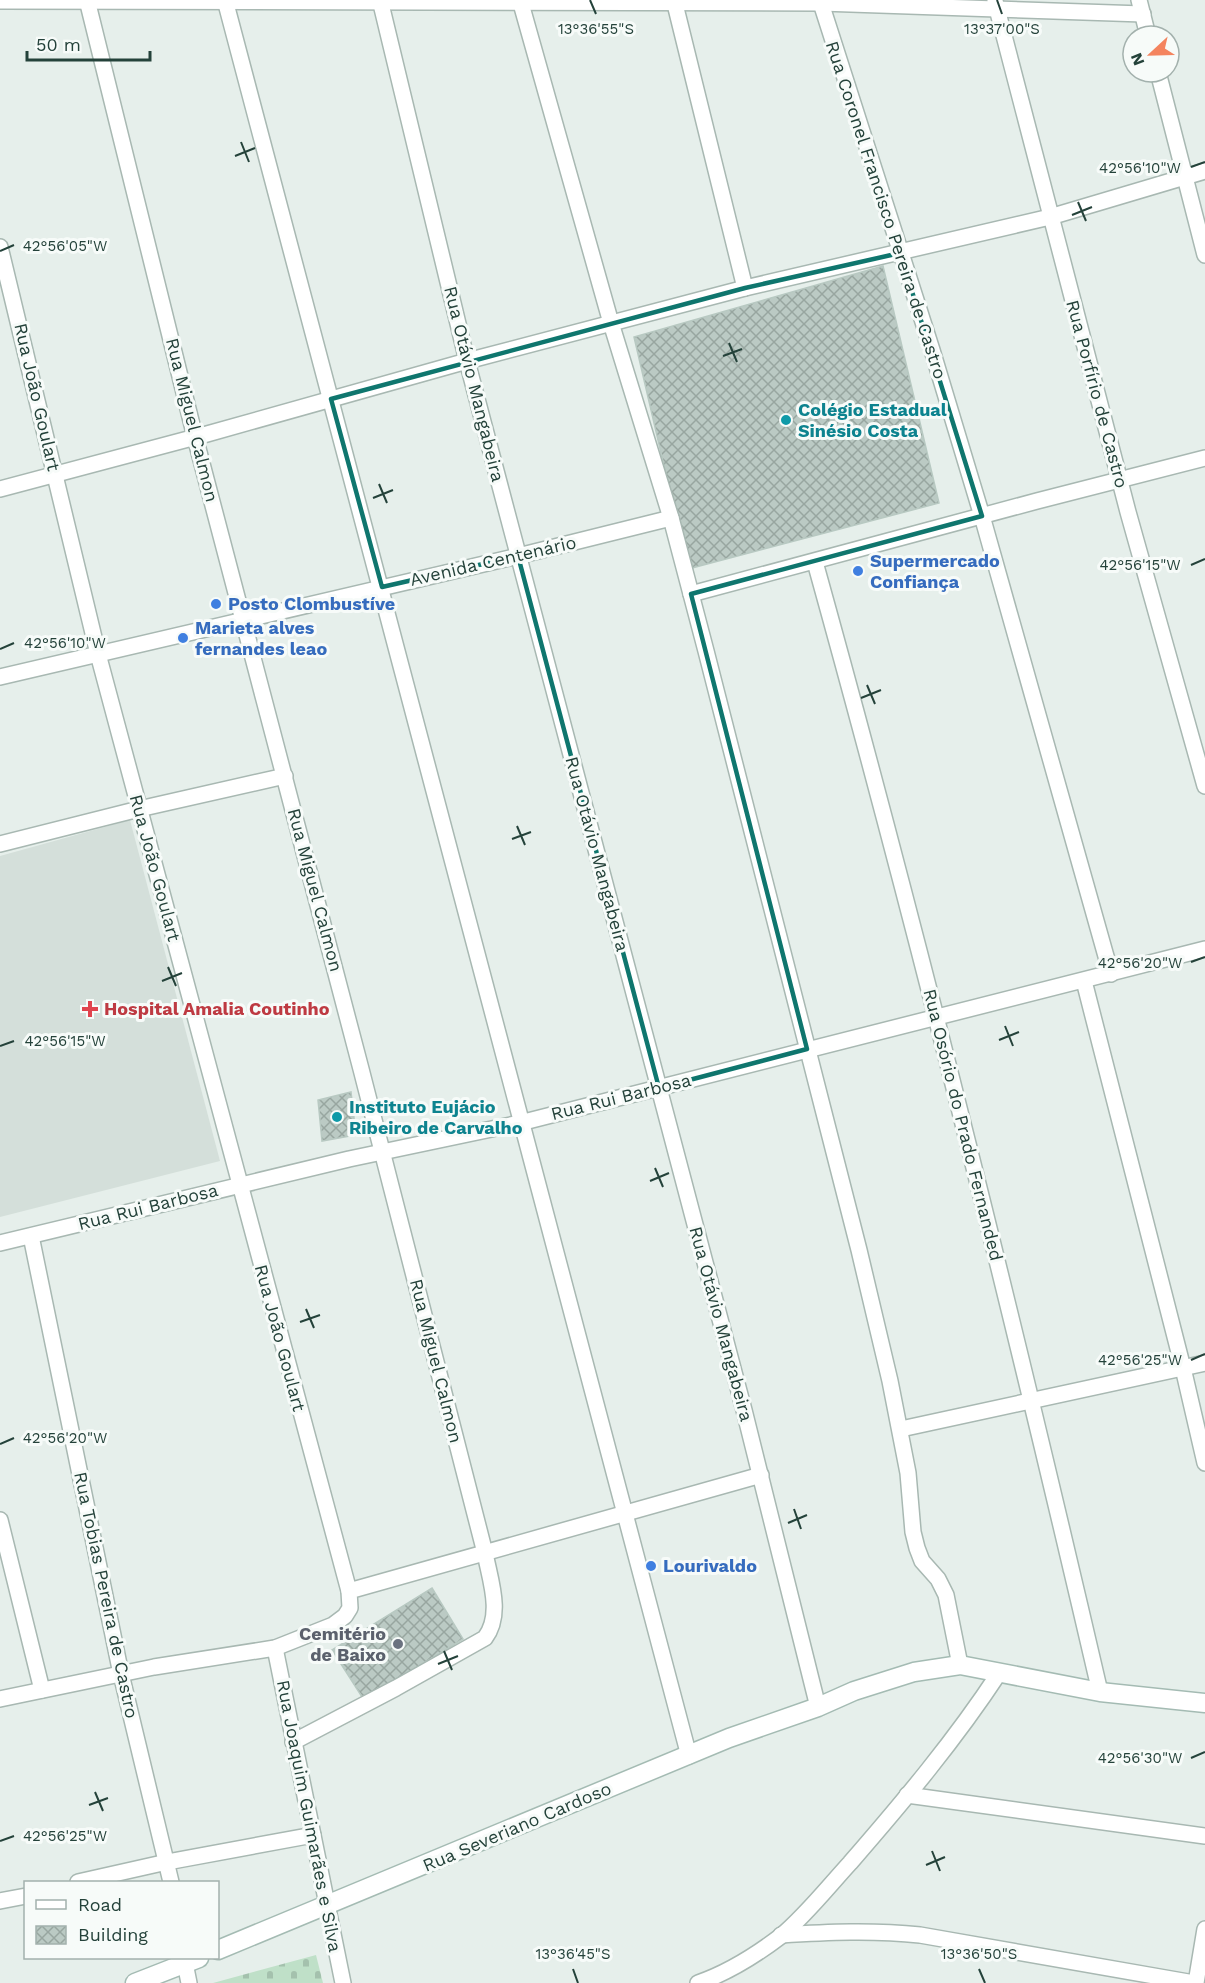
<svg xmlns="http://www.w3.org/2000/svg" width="1205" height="1983" viewBox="0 0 1205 1983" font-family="'Work Sans',sans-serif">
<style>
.built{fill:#d4dfda}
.cemetery{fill:url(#cemetery-stones)}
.building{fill:url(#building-cross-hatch);stroke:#b8c9c2;stroke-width:1.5}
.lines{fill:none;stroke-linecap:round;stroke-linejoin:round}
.street-casing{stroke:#a8b8b2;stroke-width:18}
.secondary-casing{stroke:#a4bbb3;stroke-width:21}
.street{stroke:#fff;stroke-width:15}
.secondary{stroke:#fff;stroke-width:18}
.marked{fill:none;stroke:#0f766e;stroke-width:4.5;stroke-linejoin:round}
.ticks{fill:none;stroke:#24423a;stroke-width:2}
.culture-dot{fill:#0f9aa8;stroke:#f7fbf9;stroke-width:2}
.shop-dot{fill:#3f7fe0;stroke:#f7fbf9;stroke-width:2}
.health-dot{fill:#e0444e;stroke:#f7fbf9;stroke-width:2}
.worship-dot{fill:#6b7280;stroke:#f7fbf9;stroke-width:2}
.labels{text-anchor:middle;stroke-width:6;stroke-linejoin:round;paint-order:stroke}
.street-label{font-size:18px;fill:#24423a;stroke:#f7fbf9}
.culture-label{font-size:18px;font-weight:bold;fill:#0d838f;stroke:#f7fbf9;text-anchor:start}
.shop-label{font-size:18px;font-weight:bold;fill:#366cbe;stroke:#f7fbf9;text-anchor:start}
.health-label{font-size:18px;font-weight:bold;fill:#be3a42;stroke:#f7fbf9;text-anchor:start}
.worship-label{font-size:18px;font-weight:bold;fill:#5b616d;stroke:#f7fbf9;text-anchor:end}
.ticks-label{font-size:15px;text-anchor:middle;fill:#24423a;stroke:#f7fbf9;stroke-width:6;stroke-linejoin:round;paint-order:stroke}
</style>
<defs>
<pattern id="cemetery-stones" width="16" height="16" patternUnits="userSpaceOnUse" patternTransform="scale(1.5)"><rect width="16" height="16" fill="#bfe0c8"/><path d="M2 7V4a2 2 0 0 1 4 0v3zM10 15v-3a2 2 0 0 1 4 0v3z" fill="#a4c1ad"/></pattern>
<pattern id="building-cross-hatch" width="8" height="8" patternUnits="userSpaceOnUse" patternTransform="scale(1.5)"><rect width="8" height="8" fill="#bbcac4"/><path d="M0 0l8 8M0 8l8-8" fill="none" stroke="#98a6a0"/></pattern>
</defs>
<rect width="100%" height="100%" fill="#e6efeb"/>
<path class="built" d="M130,820L220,1161L0,1217V856Z"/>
<path class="cemetery" d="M316,1955L323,1983H213Z"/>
<g class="building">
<path d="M883,266L939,503L688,569L634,337Z"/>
<path d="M351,1092L356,1135L322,1141L318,1100Z"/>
<path d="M432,1588L463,1639L364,1700L332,1650Z"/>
</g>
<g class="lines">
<defs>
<g id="street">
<path d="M87,0L195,437L361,1069L485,1553C490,1580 503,1614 485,1638L396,1688L293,1742"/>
<path d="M225,0C383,584 532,1171 689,1756"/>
<path d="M380,0L467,361L744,1410L818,1707"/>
<path d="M520,0L611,323L671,518L706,651L859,1250L890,1381L908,1473L913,1532L917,1548L922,1561L938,1579L946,1595L960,1665"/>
<path d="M674,0L745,288"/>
<path d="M820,0L932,350L982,516L1111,974"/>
<path d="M1139,0L1148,36"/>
<path d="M0,1L821,3L1143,14"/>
<path d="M995,1L1128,512L1205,786"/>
<path d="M1158,72L1205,255"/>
<path d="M0,247L98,654L349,1591"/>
<path d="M0,489L207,434L467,361L745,288L1050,217L1205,171"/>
<path d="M815,562C919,936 1012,1313 1100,1692"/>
<path d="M691,594L1037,501L1205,458"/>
<path d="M0,677L518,556L671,518"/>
<path d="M0,844L139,809L285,776"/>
<path d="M1084,981L1183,1368L1205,1463"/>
<path d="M31,1236L121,1674L171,1882"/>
<path d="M0,1243L349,1159L520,1123L1205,949"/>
<path d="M901,1429L1205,1363"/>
<path d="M0,1520L42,1690"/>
<path d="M275,1648L343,1983"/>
<path d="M0,1699L154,1667L275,1648L333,1625L345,1616L350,1608L349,1591L761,1475"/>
<path d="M907,1795L1205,1836"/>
<path d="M78,1882L167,1862L313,1835"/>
<path d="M0,1901L26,1896"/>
<path d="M781,1935C828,1932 873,1930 920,1935L1194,1983"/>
<path d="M184,1958L189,1983"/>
<path d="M698,1983C727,1973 756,1955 781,1936C806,1915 828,1887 850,1863C903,1802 955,1740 999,1673"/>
<path d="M1196,1983L1205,1929"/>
</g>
<g id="secondary">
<path d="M218,1950L729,1738L818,1707L854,1691L914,1672L960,1665L1100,1692L1205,1703"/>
<path d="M135,1983L199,1958"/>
</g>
</defs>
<use href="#street" class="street-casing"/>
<use href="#secondary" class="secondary-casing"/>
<use href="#street" class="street"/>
<use href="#secondary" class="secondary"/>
</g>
<path class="marked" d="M900,253L982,516L691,594L807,1049L659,1088L518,556L382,587L331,399L745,288Z"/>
<path class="ticks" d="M590,0L596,14M997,0L1002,14M241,142L249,162M235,156L255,148M1191,167L1205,162M1078,202L1086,221M1072,215L1092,207M0,251L14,245M729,343L737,362M723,356L742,349M379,484L387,503M373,498L393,490M1191,565L1205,559M0,649L14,643M867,685L875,704M861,698L881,690M517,826L525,845M512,839L531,832M1191,962L1205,957M168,967L176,986M162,981L182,973M1005,1026L1013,1046M999,1040L1019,1032M0,1046L14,1041M655,1168L663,1187M650,1181L669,1173M306,1309L314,1328M300,1322L320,1315M1191,1360L1205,1354M0,1444L14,1438M794,1509L801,1529M788,1523L807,1515M444,1651L452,1670M438,1664L458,1656M1191,1758L1205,1752M95,1792L103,1811M89,1805L108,1798M0,1841L14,1836M932,1851L940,1871M926,1865L945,1857M573,1969L578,1983M979,1969L985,1983"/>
<g class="culture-dot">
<circle cx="786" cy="420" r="6"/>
<circle cx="337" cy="1117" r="6"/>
</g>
<g class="shop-dot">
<circle cx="858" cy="571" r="6"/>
<circle cx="216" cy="604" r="6"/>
<circle cx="183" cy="638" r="6"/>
<circle cx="651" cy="1566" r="6"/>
</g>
<path class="health-dot" d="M87 1000h6v6h6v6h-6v6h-6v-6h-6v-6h6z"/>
<circle class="worship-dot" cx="398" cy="1644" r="6"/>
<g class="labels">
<g class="street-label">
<text transform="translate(886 210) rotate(72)" y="6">Rua Coronel Francisco Pereira de Castro</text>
<text transform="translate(474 384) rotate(76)" y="6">Rua Otávio Mangabeira</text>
<text transform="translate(1097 394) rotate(75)" y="6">Rua Porfírio de Castro</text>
<text transform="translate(37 397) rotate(77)" y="6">Rua João Goulart</text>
<text transform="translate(192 420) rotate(76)" y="6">Rua Miguel Calmon</text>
<text transform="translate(493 561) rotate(-13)" y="6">Avenida Centenário</text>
<text transform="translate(597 854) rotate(75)" y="6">Rua Otávio Mangabeira</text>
<text transform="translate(155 868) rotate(75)" y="6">Rua João Goulart</text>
<text transform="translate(315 890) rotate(75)" y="6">Rua Miguel Calmon</text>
<text transform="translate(621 1097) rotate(-14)" y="6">Rua Rui Barbosa</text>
<text transform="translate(963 1125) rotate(76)" y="6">Rua Osório do Prado Fernanded</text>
<text transform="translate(148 1207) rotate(-14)" y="6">Rua Rui Barbosa</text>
<text transform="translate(721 1324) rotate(75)" y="6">Rua Otávio Mangabeira</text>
<text transform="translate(280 1338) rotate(75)" y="6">Rua João Goulart</text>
<text transform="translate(436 1361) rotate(76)" y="6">Rua Miguel Calmon</text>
<text transform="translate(106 1595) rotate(78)" y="6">Rua Tobias Pereira de Castro</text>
<text transform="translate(309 1816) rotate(79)" y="6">Rua Joaquim Guimarães e Silva</text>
<text transform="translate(517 1827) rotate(-23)" y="6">Rua Severiano Cardoso</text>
</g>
<g class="culture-label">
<text x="798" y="416">Colégio Estadual<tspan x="798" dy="21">Sinésio Costa</tspan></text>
<text x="349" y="1113">Instituto Eujácio<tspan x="349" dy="21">Ribeiro de Carvalho</tspan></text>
</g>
<g class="shop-label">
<text x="870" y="567">Supermercado<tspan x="870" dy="21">Confiança</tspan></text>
<text x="228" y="610">Posto Clombustíve</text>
<text x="195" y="634">Marieta alves<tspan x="195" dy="21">fernandes leao</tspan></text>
<text x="663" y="1572">Lourivaldo</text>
</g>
<g class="health-label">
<text x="104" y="1015">Hospital Amalia Coutinho</text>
</g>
<g class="worship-label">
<text x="386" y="1640">Cemitério<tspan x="386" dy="21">de Baixo</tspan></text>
</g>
</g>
<g class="ticks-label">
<text x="596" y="34">13°36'55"S</text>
<text x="1002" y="34">13°37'00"S</text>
<text x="1140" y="173">42°56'10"W</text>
<text x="65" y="251">42°56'05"W</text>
<text x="1140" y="570">42°56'15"W</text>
<text x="65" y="648">42°56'10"W</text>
<text x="1140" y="968">42°56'20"W</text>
<text x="65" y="1046">42°56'15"W</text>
<text x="1140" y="1365">42°56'25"W</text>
<text x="65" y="1443">42°56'20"W</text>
<text x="1140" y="1763">42°56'30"W</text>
<text x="65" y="1841">42°56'25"W</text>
<text x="573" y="1959">13°36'45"S</text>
<text x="979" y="1959">13°36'50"S</text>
</g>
<rect x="24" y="1881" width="195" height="78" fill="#f7fbf9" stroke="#a3b1ad" stroke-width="1.5"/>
<rect x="36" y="1900" width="30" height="9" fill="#ffffff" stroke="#a3b1ad" stroke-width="1.5"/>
<text x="78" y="1911" font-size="18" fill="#24423a">Road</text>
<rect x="36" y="1926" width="30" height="18" fill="url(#building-cross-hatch)" stroke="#a3b1ad" stroke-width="1.5"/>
<text x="78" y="1941" font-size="18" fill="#24423a">Building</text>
<g transform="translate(1151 54) rotate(248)"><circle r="28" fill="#f7fbf9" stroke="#a3b1ad" stroke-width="1.5"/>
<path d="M0-4.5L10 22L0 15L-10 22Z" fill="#f4845f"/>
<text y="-9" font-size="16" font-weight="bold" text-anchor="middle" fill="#24423a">N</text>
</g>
<path d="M27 51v9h123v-9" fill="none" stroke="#24423a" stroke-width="3"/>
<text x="36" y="51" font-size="18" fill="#24423a" stroke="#f7fbf9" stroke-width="4.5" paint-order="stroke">50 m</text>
</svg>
